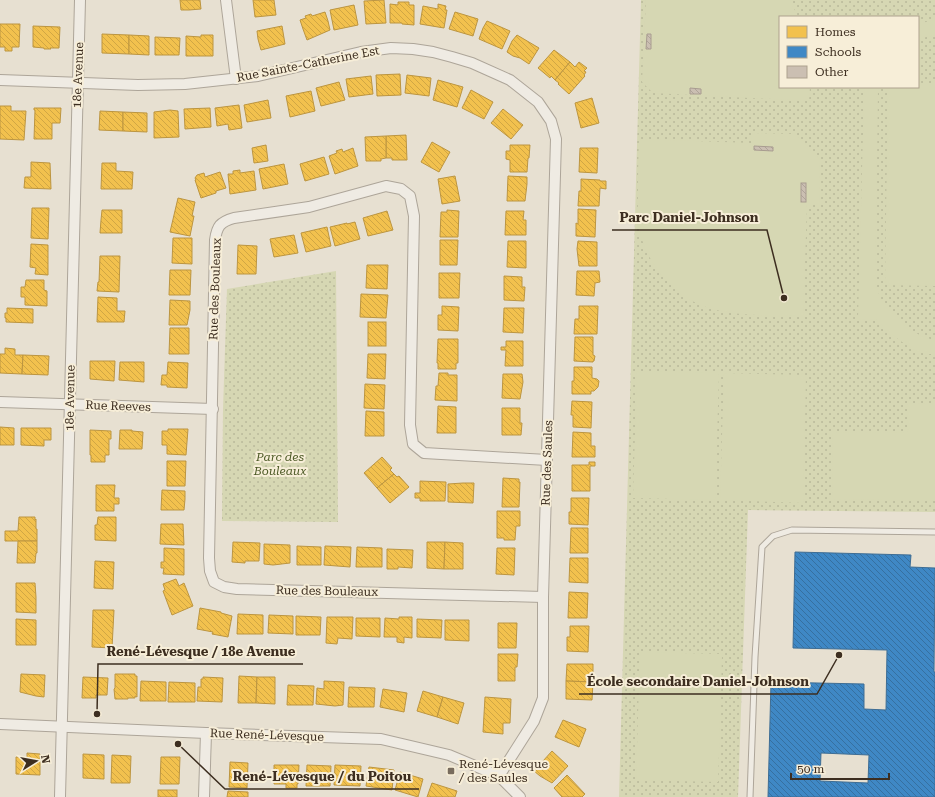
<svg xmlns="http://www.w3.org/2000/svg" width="935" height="797" viewBox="0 0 935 797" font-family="'Roboto Serif',serif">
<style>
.green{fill:url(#green-dots);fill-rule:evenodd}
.pitch{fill:#d6d7b3}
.homes{fill:url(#homes-back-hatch);stroke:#bc9540}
.schools{fill:url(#schools-back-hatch);stroke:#3e6d94;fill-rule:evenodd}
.building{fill:url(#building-back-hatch);stroke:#a89c90}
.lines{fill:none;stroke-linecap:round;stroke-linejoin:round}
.service-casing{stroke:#ada599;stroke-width:7}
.minor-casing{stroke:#ada599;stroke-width:12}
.service{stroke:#efebe3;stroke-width:5}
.minor{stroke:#efebe3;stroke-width:10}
.poi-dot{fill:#786c5e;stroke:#f7eed8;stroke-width:1.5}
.labels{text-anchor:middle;stroke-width:4;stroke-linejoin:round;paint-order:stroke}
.street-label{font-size:12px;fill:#3d2e20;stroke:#f7eed8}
.park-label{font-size:12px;font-style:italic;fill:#4d5a26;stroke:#f7eed8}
.poi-label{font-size:12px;fill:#3d2e20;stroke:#f7eed8;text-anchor:start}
.leader{fill:none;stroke:#3d2e20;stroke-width:1.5}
.callout-dot{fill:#3d2e20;stroke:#f7eed8;stroke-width:1.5}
.callout-label{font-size:13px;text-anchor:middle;font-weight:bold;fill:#3d2e20;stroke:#f7eed8;stroke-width:4;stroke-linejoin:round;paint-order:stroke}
</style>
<defs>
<pattern id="green-dots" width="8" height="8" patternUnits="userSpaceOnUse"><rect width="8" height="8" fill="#d6d7b3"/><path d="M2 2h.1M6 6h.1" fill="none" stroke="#b9b99a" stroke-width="1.8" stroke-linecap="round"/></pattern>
<pattern id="homes-back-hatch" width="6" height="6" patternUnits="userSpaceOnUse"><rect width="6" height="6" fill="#f2c14e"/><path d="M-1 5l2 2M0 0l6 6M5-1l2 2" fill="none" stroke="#d0a644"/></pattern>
<pattern id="schools-back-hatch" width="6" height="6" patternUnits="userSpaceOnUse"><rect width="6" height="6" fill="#3f88c5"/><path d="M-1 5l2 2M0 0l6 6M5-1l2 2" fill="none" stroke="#3670a0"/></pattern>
<pattern id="building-back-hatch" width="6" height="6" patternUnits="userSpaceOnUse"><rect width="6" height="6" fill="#cbbfb2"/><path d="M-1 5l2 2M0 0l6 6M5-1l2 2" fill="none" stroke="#afa499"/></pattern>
</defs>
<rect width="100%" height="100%" fill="#e7e0d1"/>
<g class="green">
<path d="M641,0H935V512L748,510L738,797H619ZM780,17H918V87H780Z"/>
<path d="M336,271L338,522L222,521L223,409L227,289Z"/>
</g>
<g class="pitch">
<path d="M646,0H790L798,17H780V87H810L809,101L653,93L642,82Z"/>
<path d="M935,20V35L922,38L918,41V25L921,23Z"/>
<path d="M918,84H935V286L885,285L888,87H918Z"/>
<path d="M865,87H879L878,90L875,283C878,289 879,296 882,301C893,318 915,337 935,340V354C931,354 926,354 922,353C905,347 889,332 877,320L858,319L864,95Z"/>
<path d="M752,133L796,134L820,160L819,205H807L803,316C773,315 735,317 706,307C675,296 650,268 641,236C637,223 638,209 638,196C638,177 638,158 639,139L751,143Z"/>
<path d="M637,371L719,373L715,500L633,498Z"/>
<path d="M724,373L806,375L803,503L720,500Z"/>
<path d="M908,403L935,404V501L832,499L833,432L907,433Z"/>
<path d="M640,652L722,654L718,782L636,780Z"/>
</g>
<g class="homes">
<path d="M180,0H200L201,9L189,10H181Z"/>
<path d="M253,0H274L276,15L255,17Z"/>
<path d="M384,0L386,23L366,24L364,1Z"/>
<path d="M398,2H409V5H414V25L402,24V23H390V4L398,5Z"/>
<path d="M438,4L446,6L445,10H447L444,28L420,24L423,6L438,9Z"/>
<path d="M354,5L358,25L334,30L330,10Z"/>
<path d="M325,12L328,21L330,30L307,40L303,29L300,20L306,18L305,16L311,14L312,16Z"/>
<path d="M455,12L478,19L473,36L449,29Z"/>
<path d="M487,21L510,31L502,49L479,39L483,28Z"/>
<path d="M0,24H20L19,47H12V51H5V47H0Z"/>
<path d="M33,26L60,27L59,48H50L51,49H44V48L33,47Z"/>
<path d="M282,26L285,44L261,50L258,39L257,31Z"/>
<path d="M102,34L129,35V54L102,53Z"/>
<path d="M129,35L149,36V55L129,54Z"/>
<path d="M201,35H213V56H186V36L201,37Z"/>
<path d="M517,35L539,48L529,64L520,58L513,56L507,52L512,41Z"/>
<path d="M155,37L180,38L179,55H155Z"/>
<path d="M554,50L570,62L555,80L551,76L550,78L538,68Z"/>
<path d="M570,62L575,67L579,62L587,68L584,71L586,72L584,75L585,76L569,94L558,84L559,83L555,80Z"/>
<path d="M400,74L401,95L377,96L376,75Z"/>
<path d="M407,75L431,78L429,96L405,93Z"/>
<path d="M371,76L373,94L349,97L346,79Z"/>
<path d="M438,80L463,87L457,107L433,100Z"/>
<path d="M339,82L345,100L321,106L316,88Z"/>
<path d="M471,90L493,102L484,119L462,108Z"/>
<path d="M311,91L315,111L290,117L286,96Z"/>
<path d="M592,98L599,123L581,128L575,103Z"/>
<path d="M268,100L271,118L247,122L244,105Z"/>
<path d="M239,105L242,128L229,130L228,124L217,126L215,108Z"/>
<path d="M0,106H11V111H26L24,140L0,139Z"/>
<path d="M34,108H61L60,123H52V139H34L35,110H34Z"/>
<path d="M210,108L211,127L185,129L184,109Z"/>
<path d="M503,109L523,125L511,139L491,123Z"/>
<path d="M170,110L178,111L179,137L154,138V112Z"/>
<path d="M100,111L123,112V131L99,130Z"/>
<path d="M123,112L147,113V132L123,131Z"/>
<path d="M406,135L407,160H392V158H386V136Z"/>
<path d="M386,136V158L381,159V161H366L365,137Z"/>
<path d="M432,142L450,152L439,172L421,162Z"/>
<path d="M266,145L268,161L254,163L252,148Z"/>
<path d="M510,145H530L529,158H528L527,172H510V160L506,159V151H510Z"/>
<path d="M353,148L358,166L335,174L329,156L337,153L336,151L342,149L343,152Z"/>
<path d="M580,148H598L597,173L579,172Z"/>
<path d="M324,157L329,174L305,181L300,164Z"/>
<path d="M31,162L50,163L51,189L24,188L25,177H31Z"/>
<path d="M102,163H116V171L133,172L132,189H101Z"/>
<path d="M284,164L288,184L263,189L259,169Z"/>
<path d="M240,170V173L254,171L256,190L230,194L228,174H233V171Z"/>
<path d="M220,172L226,188L216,191V193L201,198L195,180H196L195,178L197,175L204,173L205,177Z"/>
<path d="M455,176L460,201L442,204L438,179Z"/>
<path d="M508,176L527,177V184L525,201H507Z"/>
<path d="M581,179L600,180V181H606V189L600,188L599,206H578L579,191H581Z"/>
<path d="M178,198L195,202L192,216H194L190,236L170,232Z"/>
<path d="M32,208H49L48,239L31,238Z"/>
<path d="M578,209L596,210L595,237L576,236V223L578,224Z"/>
<path d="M102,210H122V233H100L101,220Z"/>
<path d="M447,210L459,211L458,237H440L441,212H447Z"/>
<path d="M387,211L393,230L368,236L363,218Z"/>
<path d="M506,211H524L523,220H526V235H505Z"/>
<path d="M355,222L360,239L335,246L330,227L347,223V224Z"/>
<path d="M327,227L331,246L306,252L301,233Z"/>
<path d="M294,235L298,253L274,257L270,239Z"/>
<path d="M173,238H192V264L172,263Z"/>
<path d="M440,240H458L457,265H440Z"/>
<path d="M508,241H526V268L507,267Z"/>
<path d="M578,241L597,242V266H579L577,249Z"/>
<path d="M31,244L48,245V275L35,274L36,268L30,267Z"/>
<path d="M238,245L257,246L256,274H237Z"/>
<path d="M100,256H120L119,292L97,291L98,282H99Z"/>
<path d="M367,265H388L387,289L366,288Z"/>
<path d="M170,270H191L190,295H169Z"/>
<path d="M577,271H599L600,282L595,283L594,296L576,295Z"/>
<path d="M439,273H460L459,298H439Z"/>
<path d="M504,276L522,277V287H525L524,301L504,300Z"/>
<path d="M26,280H44V290L47,291V306L25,305V297H21V287H25Z"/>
<path d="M361,294L388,295L386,318L360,317Z"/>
<path d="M98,297L117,298V311H125L124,322H97Z"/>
<path d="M170,300L190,301V310L187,325H169Z"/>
<path d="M442,306L459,307L458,331L438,330V315H442Z"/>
<path d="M579,306H598L597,334H574L575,319H579Z"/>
<path d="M7,308L33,309V323L6,322V318H5V313H7Z"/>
<path d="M504,308H524L523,333L503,332Z"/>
<rect x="368" y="322" width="18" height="24"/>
<path d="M170,328H189V354H169Z"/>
<path d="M575,337H593V355L595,356L594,361H593V362L574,361Z"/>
<path d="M438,339H458V363H456V369H438V363H437Z"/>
<path d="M506,341H523V366H505L506,350H501V347H506Z"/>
<path d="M5,348L15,349V355H23L22,374L0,373V354H5Z"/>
<path d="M368,354H386L385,379L367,378Z"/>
<path d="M23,355L49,356L48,375L22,374Z"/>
<path d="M90,361H115L114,381L90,379Z"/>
<path d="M120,362H144V382L119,380Z"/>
<path d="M168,362L188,363L187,388L167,387V385H161L162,375H167Z"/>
<path d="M574,367H592V378L597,379L599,381L598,387L594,391H591V394H572V381H574Z"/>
<path d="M439,373H448V375H457V401L435,400L436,386H438Z"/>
<path d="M503,374H522L523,382L520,399L502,398Z"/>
<path d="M365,384L385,385L384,409L364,408Z"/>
<path d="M572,401L592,402L591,428L573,427V415H571Z"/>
<path d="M438,406L456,407V433H437Z"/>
<path d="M502,408H520V423H522L521,435H502Z"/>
<path d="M366,411L384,412V436H365Z"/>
<path d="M0,427L14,428V445H0Z"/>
<path d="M21,428H51V440H44V446L21,445Z"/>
<path d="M168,429H188L186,455L167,454V445H162V431H168Z"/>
<path d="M90,430L111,431V439H109V455H105V462H91V455H90Z"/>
<path d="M120,430H132V431L143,432L142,449H119Z"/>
<path d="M573,432L591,433V446H595V457H572Z"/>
<path d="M382,457L392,468L390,470L394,474L377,488L364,473Z"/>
<path d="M167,461H186L185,486H167Z"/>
<path d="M589,462H595V466H590V491H572V465H589Z"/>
<path d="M394,474L397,477L399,476L409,487L390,503L377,488Z"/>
<path d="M503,478L519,479V482H520L519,507H502Z"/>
<path d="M420,481L446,482L445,501H420V498H415V493H420Z"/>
<path d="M463,483H474L473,503L448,502V484Z"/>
<path d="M96,485H115L114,498H119V504H114V511H96Z"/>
<path d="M162,490L185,491V499L184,510H161Z"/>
<path d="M571,498H589L588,525L569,524V512H571Z"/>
<path d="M497,511H520V526H516L515,540H504V538H497Z"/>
<path d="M19,517H35V520L36,519V529H37V541H5V531H18Z"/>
<path d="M98,517H116V541L95,540V525H97Z"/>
<path d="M161,524H183L184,545L160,544Z"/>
<path d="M571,528H588V553H570Z"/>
<path d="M18,541H37V553H36L35,563H17Z"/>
<path d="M233,542L260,543L259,561H245V563L232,562Z"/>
<path d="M427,542H445L444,569L427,568Z"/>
<path d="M445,542L463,543V569H444Z"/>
<path d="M264,544L290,545V563L273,565L264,564Z"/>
<path d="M297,546L321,547V565H297Z"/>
<path d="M325,546L351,547L350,567L324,565Z"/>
<path d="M357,547L382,548V567H356Z"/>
<path d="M164,548L184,549V575L163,574L164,568H161V562H164Z"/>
<path d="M497,548H515L514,575L496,574Z"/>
<path d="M387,549L413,550L412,568L398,567V569H387Z"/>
<path d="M570,558H588V583L569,582Z"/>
<path d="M95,561L114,562L113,589L94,588Z"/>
<path d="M176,579L179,586L184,583L193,606L172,615L163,591L165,590L163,584Z"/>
<path d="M16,583H35L36,597V613L16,612Z"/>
<path d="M569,592L588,593L587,618H568Z"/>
<path d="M200,608L221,612V613L232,616L228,637L212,634L213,632L197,629Z"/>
<path d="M93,610H114L112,648L92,647Z"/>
<path d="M238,614L263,615V634H237Z"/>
<path d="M269,615L293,616V634L268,633Z"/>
<path d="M296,616L321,617L320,635H296Z"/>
<path d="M327,617H353L352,639L338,638L337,644L326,643Z"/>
<path d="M399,617H412V638L404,637V643L397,642V637H384L385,618L399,619Z"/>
<path d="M356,618H380V637L356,636Z"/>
<path d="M16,619L36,620V645H16Z"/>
<path d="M417,619L442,620L441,638L417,637Z"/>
<path d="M445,620H469V641L445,640Z"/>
<path d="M498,623H517L516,648H498Z"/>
<path d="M570,626H589L588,652L567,651V637H570Z"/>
<path d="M498,654H518L517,667H515V681H498Z"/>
<path d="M567,664H593V682L566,681Z"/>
<path d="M21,674L45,675L44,697L36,696L20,692Z"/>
<path d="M115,674H135V676H137V697L135,696V698H128V699H115L114,689L115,688Z"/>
<path d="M239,676L257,677L256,703H238Z"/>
<path d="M83,677L108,678L107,695H96V698H82Z"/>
<path d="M203,677L223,678L222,702L197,701L198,687H201V679H203Z"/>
<path d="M257,677H275V704L256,703Z"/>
<path d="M141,681L166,682V701H140Z"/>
<path d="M324,681L344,682L343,705L335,706L316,704L317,688L324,689Z"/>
<path d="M566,681L593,682L592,700L566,699Z"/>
<path d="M169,682L195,683V702H168Z"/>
<path d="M288,685L314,686L313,705H287Z"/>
<path d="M349,687L375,688L374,707H348Z"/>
<path d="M383,689L407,693L404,712L380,707Z"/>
<path d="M423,691L443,697L437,717L417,711Z"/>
<path d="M443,697L464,703L458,724L437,717Z"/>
<path d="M485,697L511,699L510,723H503V734L483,732Z"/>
<path d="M563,720L586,729L579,747L555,737Z"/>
<path d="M552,751L568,766L552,783L540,776L534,771Z"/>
<path d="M27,753L40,754V775L16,774V757L27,758Z"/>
<path d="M83,754L104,755V779L83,778Z"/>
<path d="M112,755L131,756L130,783H111Z"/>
<path d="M161,757H180L179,784H160Z"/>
<path d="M230,762L248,763L247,788L229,787Z"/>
<path d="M274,765H299L298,784H297V788H286V784H274Z"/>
<path d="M307,765L331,766L330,786H306Z"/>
<path d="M335,765L361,766L360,786L334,785Z"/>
<path d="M369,767L394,770L392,790L366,786Z"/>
<path d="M400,772L423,779L418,797L395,790Z"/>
<path d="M567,775L585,794L582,797H562L554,788Z"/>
<path d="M432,783L457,791L455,797H427Z"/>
<rect x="158" y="790" width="19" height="7"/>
<path d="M228,791L248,792V797H227Z"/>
</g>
<path class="schools" d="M795,552L911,555L910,567L935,568L934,672H935V797H768L771,682L864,684V709L886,710L887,650L793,648ZM821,753L869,755L868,783L820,781Z"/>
<g class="building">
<path d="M647,34H651V49H646Z"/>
<path d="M690,88L701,89V94H690Z"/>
<path d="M754,146L773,147V151L754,150Z"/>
<rect x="801" y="183" width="5" height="19"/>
</g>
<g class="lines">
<defs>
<path id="service" d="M750,797L755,657L762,547L773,536L792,530L935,532"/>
<g id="minor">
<path d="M226,0L236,79"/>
<path d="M0,80L138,85L185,84L258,76L361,52L391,48L413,49L433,52L452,57L472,63L510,80L538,102L551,121L556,139L543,597V698L534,721L499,776"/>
<path d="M0,402L213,409"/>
<path d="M543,597L237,589L224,587L214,582L210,571L209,558L215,240C217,226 220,222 234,218L309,207L386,186L401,189L410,196L414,216L410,425L413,444L424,453L547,460"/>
<path d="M0,724L206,733L381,739L449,755L499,776L520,797"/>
<path d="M60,797L80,0"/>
<path d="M204,797L206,733"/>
</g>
</defs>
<use href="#service" class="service-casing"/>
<use href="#minor" class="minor-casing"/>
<use href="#service" class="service"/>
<use href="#minor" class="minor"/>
</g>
<rect class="poi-dot" x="447" y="767" width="8" height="8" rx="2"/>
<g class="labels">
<g class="street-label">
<text transform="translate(308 64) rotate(-11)" y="4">Rue Sainte-Catherine Est</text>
<text transform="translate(78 75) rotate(-88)" y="4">18e Avenue</text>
<text transform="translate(215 289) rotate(-88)" y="4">Rue des Bouleaux</text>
<text transform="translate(70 398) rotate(-89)" y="4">18e Avenue</text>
<text transform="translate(118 406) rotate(2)" y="4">Rue Reeves</text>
<text transform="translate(547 463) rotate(-88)" y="4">Rue des Saules</text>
<text transform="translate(327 591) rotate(1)" y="4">Rue des Bouleaux</text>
<text transform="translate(267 735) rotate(2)" y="4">Rue René-Lévesque</text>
</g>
<g class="park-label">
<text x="280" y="461">Parc des<tspan x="280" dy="14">Bouleaux</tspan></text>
</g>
<g class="poi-label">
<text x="459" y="768">René-Lévesque<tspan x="459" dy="14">/ des Saules</tspan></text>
</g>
</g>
<path class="leader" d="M784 298L767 230H612M97 714L98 664H303M839 655L817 694H579M178 744L225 789H419"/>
<g class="callout-dot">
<circle cx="784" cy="298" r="4"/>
<circle cx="97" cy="714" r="4"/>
<circle cx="839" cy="655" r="4"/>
<circle cx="178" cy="744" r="4"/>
</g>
<g class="callout-label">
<text x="689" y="222">Parc Daniel-Johnson</text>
<text x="201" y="656">René-Lévesque / 18e Avenue</text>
<text x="698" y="686">École secondaire Daniel-Johnson</text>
<text x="322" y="781">René-Lévesque / du Poitou</text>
</g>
<rect x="779" y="16" width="140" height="72" fill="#f7eed8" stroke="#ada18e"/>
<rect x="787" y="26" width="20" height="12" fill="#f2c14e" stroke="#ada18e"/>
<text x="815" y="36" font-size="12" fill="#3d2e20">Homes</text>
<rect x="787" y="46" width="20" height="12" fill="#3f88c5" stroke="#ada18e"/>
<text x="815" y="56" font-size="12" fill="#3d2e20">Schools</text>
<rect x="787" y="66" width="20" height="12" fill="#cbbfb2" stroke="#ada18e"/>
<text x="815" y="76" font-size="12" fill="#3d2e20">Other</text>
<g transform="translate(36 761) rotate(79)" stroke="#f7eed8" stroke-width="3" paint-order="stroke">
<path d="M0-3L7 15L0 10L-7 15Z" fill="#3d2e20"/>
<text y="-6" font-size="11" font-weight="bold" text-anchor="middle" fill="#3d2e20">N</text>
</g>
<path d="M791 773v6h98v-6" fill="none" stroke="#3d2e20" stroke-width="2"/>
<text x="797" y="773" font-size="12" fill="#3d2e20" stroke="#f7eed8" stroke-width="3" paint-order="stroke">50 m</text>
</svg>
